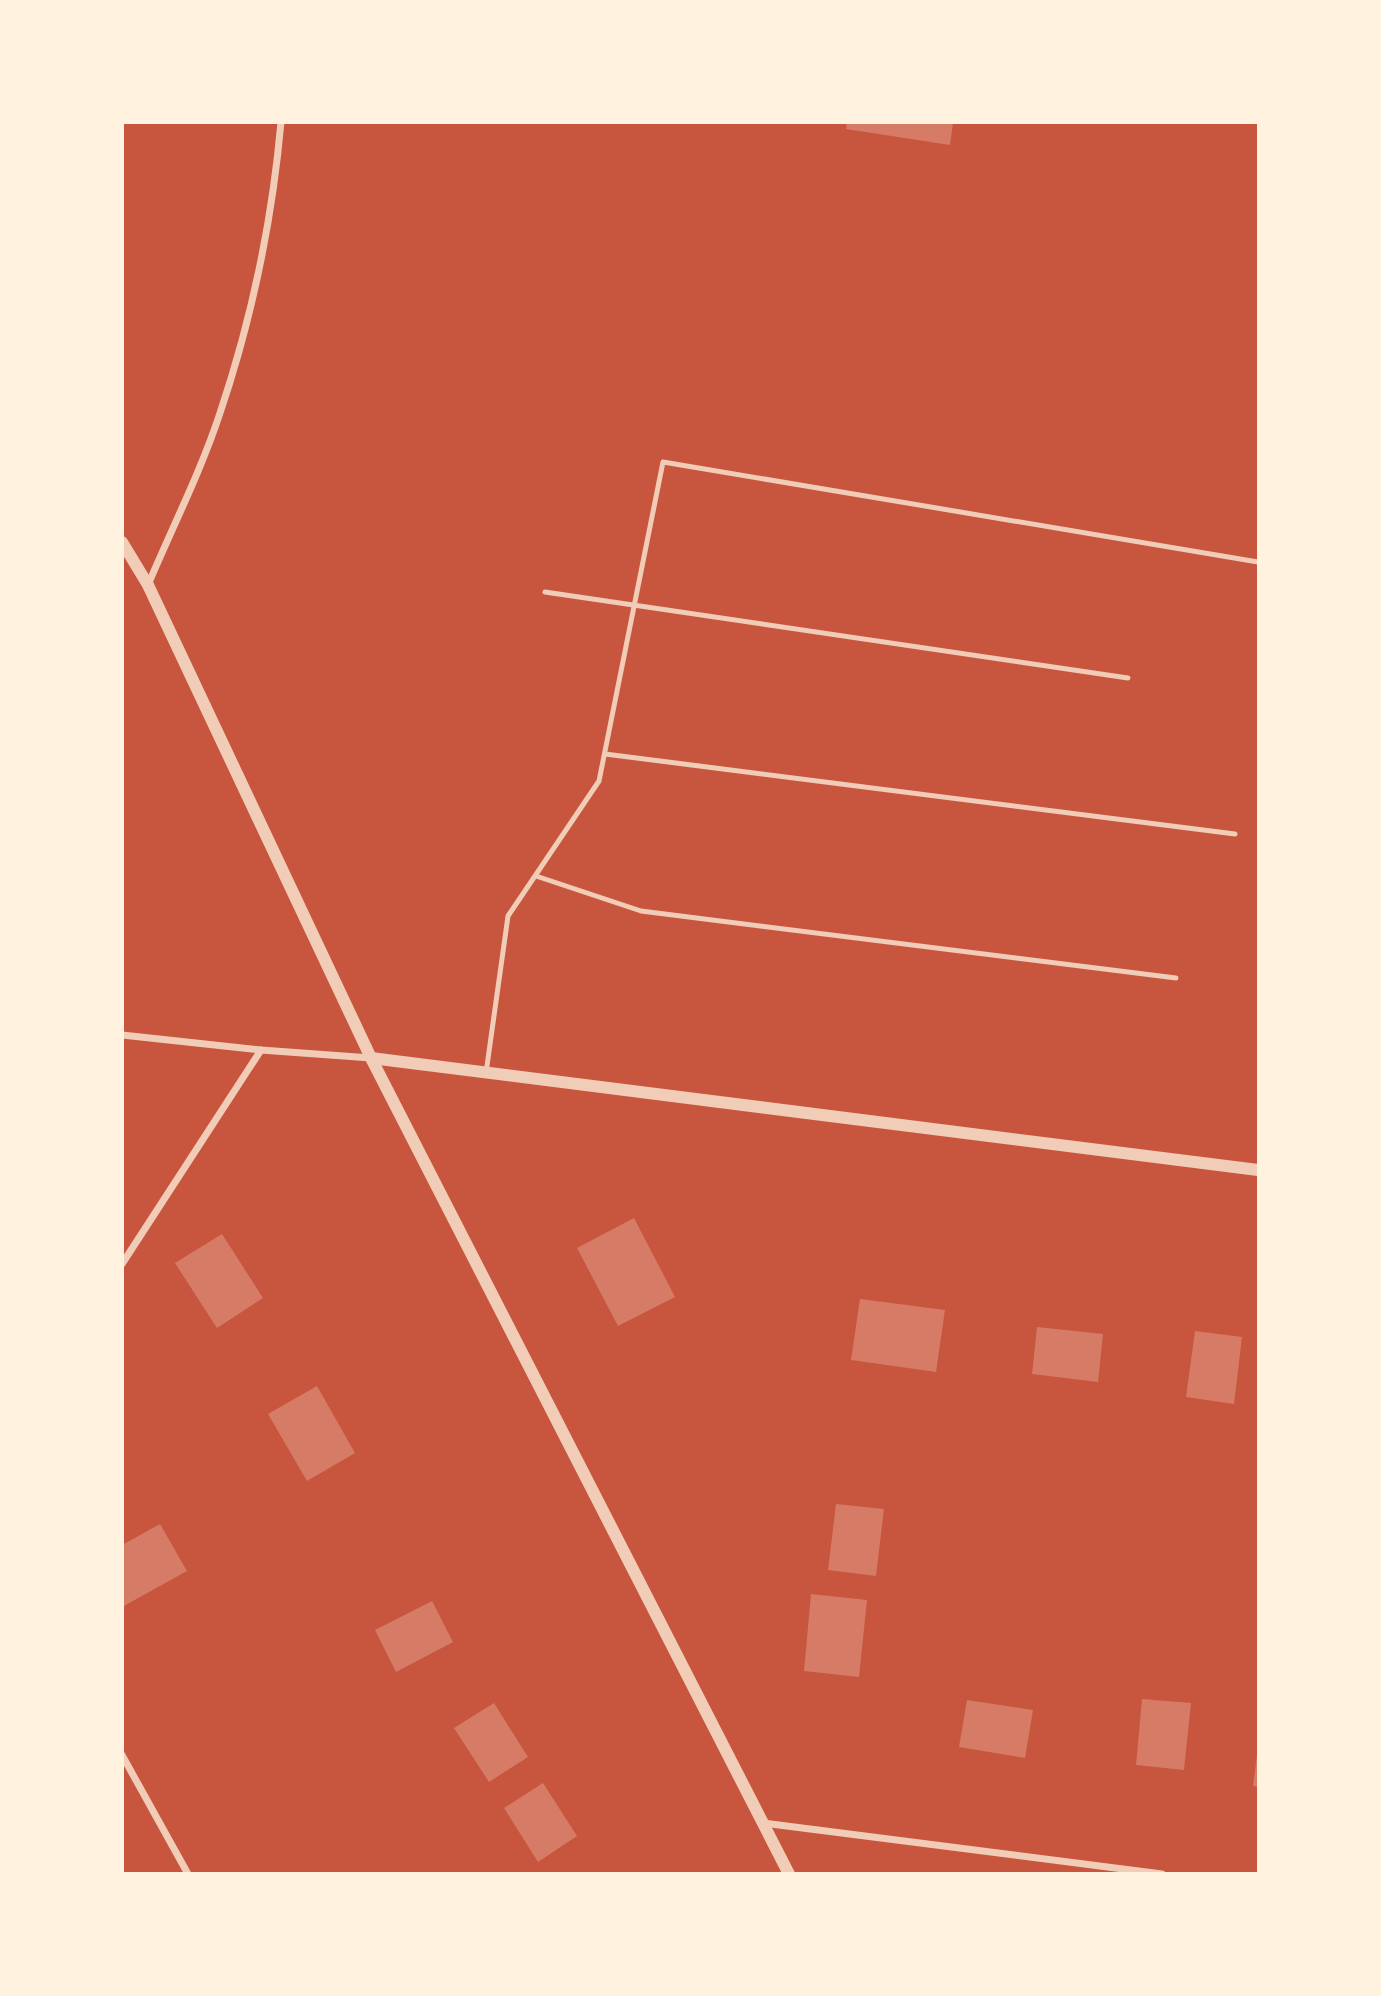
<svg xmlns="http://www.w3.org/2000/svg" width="1381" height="1996" viewBox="0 0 1381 1996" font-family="Commissioner,sans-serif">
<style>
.building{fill:#d67c66}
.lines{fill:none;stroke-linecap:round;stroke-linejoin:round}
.service{stroke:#f1ccb7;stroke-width:5}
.minor{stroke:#f1ccb7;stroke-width:7}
.tertiary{stroke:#f1ccb7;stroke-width:12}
</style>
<rect width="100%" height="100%" fill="#c8553d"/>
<g class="building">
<path d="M847,122H953L950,145L846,129Z"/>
<path d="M634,1218L675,1297L618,1326L577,1248Z"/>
<path d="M222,1234L263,1298L217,1328L175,1263Z"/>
<path d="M860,1299L945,1310L936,1372L851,1360Z"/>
<path d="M1037,1327L1103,1334L1098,1382L1032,1374Z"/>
<path d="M1195,1331L1242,1337L1234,1404L1186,1397Z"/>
<path d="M317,1386L355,1453L307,1481L268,1414Z"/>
<path d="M836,1504L884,1509L876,1576L828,1570Z"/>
<path d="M160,1524L187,1571L122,1607V1545Z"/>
<path d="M811,1594L867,1600L859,1677L804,1671Z"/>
<path d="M432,1601L453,1642L396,1672L375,1630Z"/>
<path d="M1142,1699L1191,1703L1184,1770L1136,1765Z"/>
<path d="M967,1700L1033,1710L1025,1758L959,1747Z"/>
<path d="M494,1703L528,1757L489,1782L454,1728Z"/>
<path d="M1257,1755L1258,1756V1787L1253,1786Z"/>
<path d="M543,1783L577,1836L538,1862L504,1808Z"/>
</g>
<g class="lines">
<g class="service">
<path d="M545,592L1128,678"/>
<path d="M605,754L1235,834"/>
<path d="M536,876L641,911L1176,978"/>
<path d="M486,1073L508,916L599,781L663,462L1258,562"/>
</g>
<g class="minor">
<path d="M148,585C172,528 201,471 220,413C252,318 272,222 281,122"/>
<path d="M122,1035L261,1050L371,1058"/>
<path d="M122,1264L261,1050"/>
<path d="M122,1755L188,1874"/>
<path d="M763,1823L1162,1874"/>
</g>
<g class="tertiary">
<path d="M122,542L148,585L371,1058L789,1874"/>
<path d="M371,1058L1258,1170"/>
</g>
</g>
<rect width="1381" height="1996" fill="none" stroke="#fff3e0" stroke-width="248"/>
</svg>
